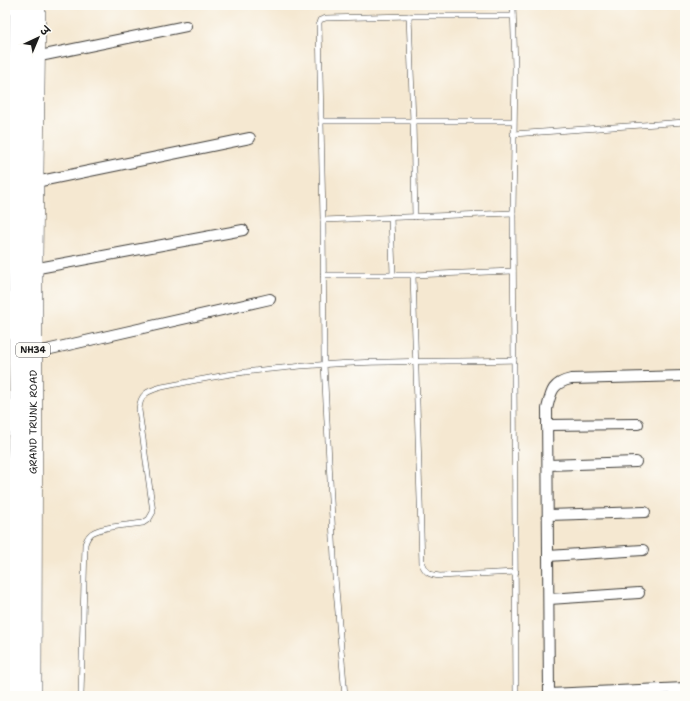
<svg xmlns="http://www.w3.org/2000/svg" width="690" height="701" viewBox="0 0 690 701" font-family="'Shantell Sans','Playpen Sans Deva',sans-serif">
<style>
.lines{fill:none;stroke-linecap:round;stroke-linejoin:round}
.lane-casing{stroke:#3d3b37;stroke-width:6}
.street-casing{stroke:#3d3b37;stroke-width:12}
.highway-casing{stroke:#3d3b37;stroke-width:20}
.lane{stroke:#fff;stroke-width:5}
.street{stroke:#fff;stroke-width:10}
.highway{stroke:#fff;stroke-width:19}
.labels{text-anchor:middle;stroke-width:3;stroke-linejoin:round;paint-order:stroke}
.shield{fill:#fdfcf7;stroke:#605f5e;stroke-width:1}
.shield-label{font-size:9px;font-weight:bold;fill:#1c1c1c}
.street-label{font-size:10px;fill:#1c1c1c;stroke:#fdfcf7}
</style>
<rect width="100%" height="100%" fill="#fdfcf7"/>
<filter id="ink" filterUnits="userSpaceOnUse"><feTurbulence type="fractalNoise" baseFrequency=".025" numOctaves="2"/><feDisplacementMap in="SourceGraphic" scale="8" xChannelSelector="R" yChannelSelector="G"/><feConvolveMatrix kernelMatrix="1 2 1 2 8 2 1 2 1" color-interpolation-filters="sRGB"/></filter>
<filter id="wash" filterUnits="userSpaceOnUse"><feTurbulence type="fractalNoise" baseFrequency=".012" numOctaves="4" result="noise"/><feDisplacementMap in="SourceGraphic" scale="16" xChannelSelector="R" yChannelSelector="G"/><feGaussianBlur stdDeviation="0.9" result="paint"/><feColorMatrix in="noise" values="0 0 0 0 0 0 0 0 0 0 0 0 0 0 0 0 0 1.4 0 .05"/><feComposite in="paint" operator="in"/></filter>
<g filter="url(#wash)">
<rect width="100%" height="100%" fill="#f5e8d1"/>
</g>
<g filter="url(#ink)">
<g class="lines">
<defs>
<g id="lane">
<path d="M513,5L515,68L513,213L516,696"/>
<path d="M409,16L413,122L415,217"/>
<path d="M321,121H513"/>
<path d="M513,134L685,122"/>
<path d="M391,217L393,274"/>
<path d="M323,220L513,213"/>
<path d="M323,275H413L513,271"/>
<path d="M413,275L422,564C426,574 431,575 440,576L516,572"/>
<path d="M81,696L85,544C87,538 89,534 94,532C105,526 130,525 143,523L149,519L153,512L139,410C140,394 147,391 162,387C202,379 242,371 282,368C359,360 437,362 514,360"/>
<path d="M345,696L335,577L324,364L323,220L319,23L320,20L326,18L409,16H513"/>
</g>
<g id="street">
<path d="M35,57L186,26"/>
<path d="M5,59L18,56"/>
<path d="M31,183L250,138"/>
<path d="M33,269L243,230"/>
<path d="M33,353L270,299"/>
<path d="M5,410H19"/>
<path d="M547,425L638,424"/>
<path d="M548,465L636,462"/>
<path d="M548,515L645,512"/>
<path d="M548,556L643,550"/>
<path d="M549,599L639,593"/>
<path d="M549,694L685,688"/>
<path d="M549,696L547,409C551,392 552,383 571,379L685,376"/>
</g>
<g id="highway">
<path d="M14,696L16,468L19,410L17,223L19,5"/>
<path id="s1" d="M32,696L33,257L36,5"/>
</g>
</defs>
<use href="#lane" class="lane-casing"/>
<use href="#street" class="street-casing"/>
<use href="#highway" class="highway-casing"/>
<use href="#lane" class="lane"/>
<use href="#street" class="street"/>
<use href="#highway" class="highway"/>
</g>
</g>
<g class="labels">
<rect class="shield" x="16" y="343" width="34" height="14" rx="3"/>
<g class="shield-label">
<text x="33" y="353">NH34</text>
</g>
<g class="street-label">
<text dy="4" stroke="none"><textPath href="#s1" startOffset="274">GRAND TRUNK ROAD</textPath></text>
</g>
</g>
<rect width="690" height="701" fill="none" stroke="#fdfcf7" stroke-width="20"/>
<g transform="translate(38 38) rotate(44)" stroke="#fdfcf7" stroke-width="3" paint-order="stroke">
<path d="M0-3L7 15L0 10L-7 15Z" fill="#1c1c1c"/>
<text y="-6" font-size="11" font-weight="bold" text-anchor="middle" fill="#1c1c1c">उ</text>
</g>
</svg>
